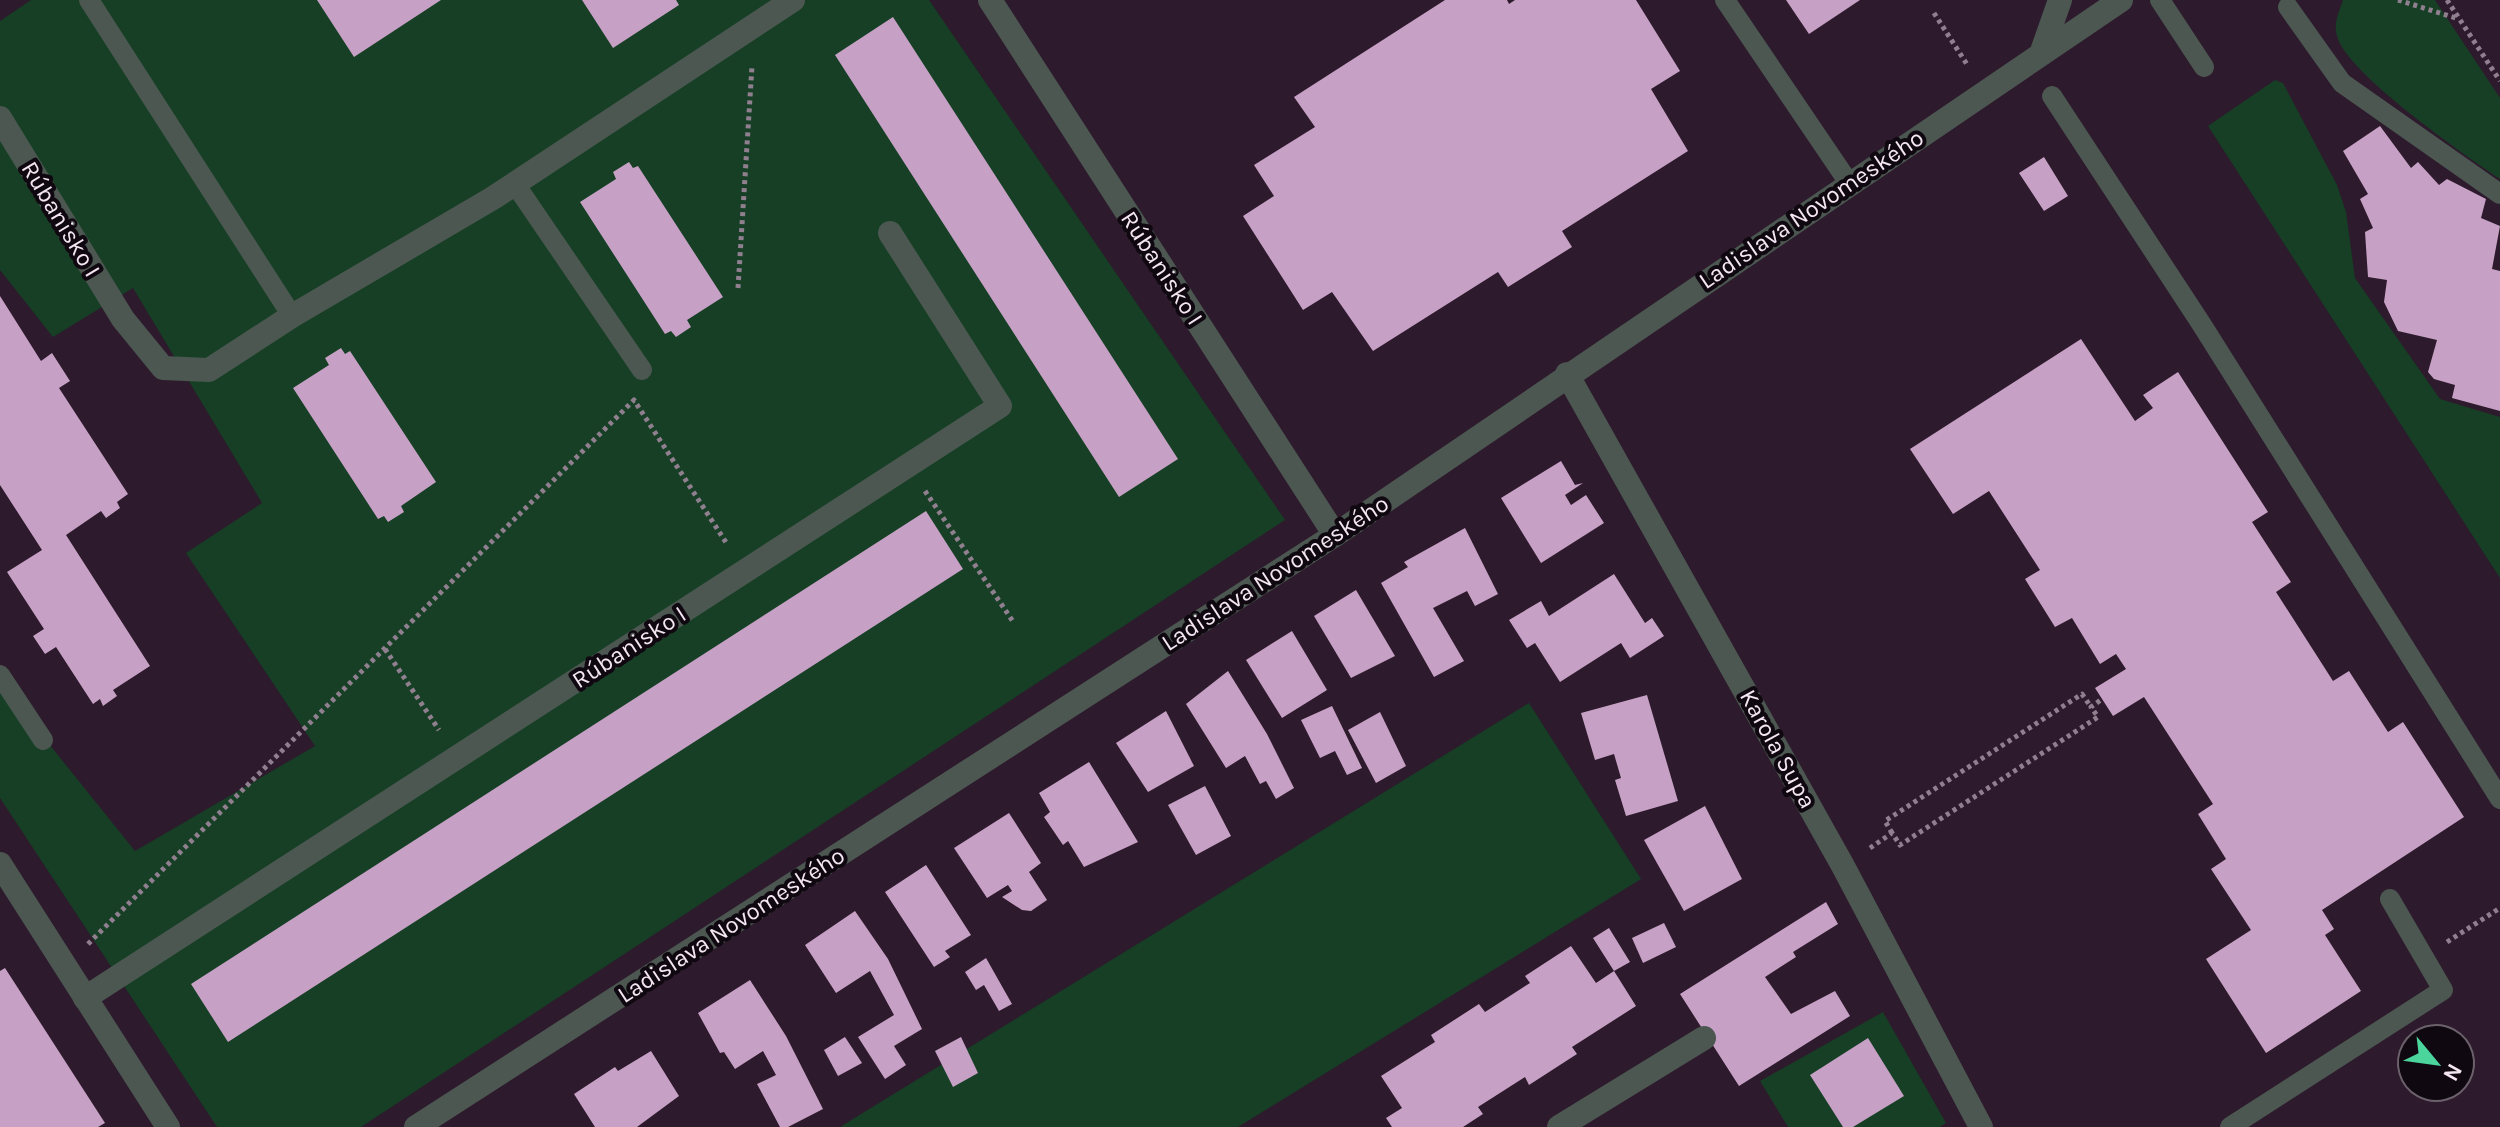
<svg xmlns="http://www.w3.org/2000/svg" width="2500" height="1127" viewBox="0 0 2500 1127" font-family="Karla,sans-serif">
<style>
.green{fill:#163f25}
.building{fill:#c7a1c5}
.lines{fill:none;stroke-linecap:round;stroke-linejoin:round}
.path{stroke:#90808f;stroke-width:5;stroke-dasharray:4 4;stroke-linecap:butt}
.lane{stroke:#4b5750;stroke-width:20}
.street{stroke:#4b5750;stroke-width:24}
.labels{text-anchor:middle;stroke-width:8;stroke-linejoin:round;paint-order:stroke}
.street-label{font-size:24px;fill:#f4e7f3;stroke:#100810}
</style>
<rect width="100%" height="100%" fill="#2d1a2c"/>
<g class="green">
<path d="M31,0H929L1285,520L361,1127H217L0,798V683L135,851L315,746L186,553L262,503L133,288L53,337L0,270V21Z"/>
<path d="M2343,0H2435L2500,98V179C2466,156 2346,73 2337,36C2333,24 2339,12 2343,0Z"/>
<path d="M2275,80L2283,83L2337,185L2346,212L2355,278L2440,399L2500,417V578L2208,126Z"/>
<path d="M1529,703L1641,879L1238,1127H840Z"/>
<path d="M1883,1012L1946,1123L1940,1127H1788L1760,1081Z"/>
</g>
<g class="building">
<path d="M317,0H441L354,57Z"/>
<path d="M582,0H676L679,5L613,48Z"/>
<path d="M1445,0H1507L1509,4L1515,0H1636L1680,71L1651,89L1688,151L1562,231L1572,247L1508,287L1498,272L1373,351L1332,292L1303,310L1243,216L1274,196L1254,165L1315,127L1294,97Z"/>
<path d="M1786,0H1860L1809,34Z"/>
<path d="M893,17L1178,459L1119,497L835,55Z"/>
<path d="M2380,126L2411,168L2418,162L2439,185L2447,179L2486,199L2481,218L2500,226L2492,269L2500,271V411L2452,398L2455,385L2434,379L2428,372L2437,340L2398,331L2384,302L2387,280L2368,277L2365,232L2373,228L2360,199L2368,194L2343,151Z"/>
<path d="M2044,157L2068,196L2044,211L2019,173Z"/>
<path d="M629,162L633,168L638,166L723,297L687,320L691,327L676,337L671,331L665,334L580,202L616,179L613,172Z"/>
<path d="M0,296L41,361L52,353L70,381L59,388L128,494L117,502L120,508L106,518L101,511L66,535L150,666L113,690L117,696L103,706L100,699L93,704L56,647L45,654L33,636L44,629L7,572L42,550L0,485Z"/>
<path d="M2081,339L2135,421L2153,408L2143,395L2178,372L2268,512L2252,522L2291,582L2276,592L2333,681L2349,671L2388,732L2403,722L2464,817L2322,910L2334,929L2325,935L2361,991L2266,1053L2206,959L2251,930L2211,869L2226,859L2198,814L2213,804L2144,697L2113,716L2095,688L2126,669L2116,654L2100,664L2072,618L2055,627L2025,579L2040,570L1989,491L1953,514L1910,449Z"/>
<path d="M341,348L345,354L350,351L436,482L401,506L404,512L388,522L384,516L378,519L293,388L329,365L325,358Z"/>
<path d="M1561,461L1575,485L1583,483L1565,495L1571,505L1586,495L1604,523L1541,563L1501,498Z"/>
<path d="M926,511L963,569L228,1042L191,984Z"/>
<path d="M1465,528L1498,594L1475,606L1467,591L1433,608L1464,661L1434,677L1381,583L1408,567L1404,562Z"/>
<path d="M1614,574L1645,623L1652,618L1664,636L1630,658L1621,643L1560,682L1535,643L1527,648L1509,620L1541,601L1549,616Z"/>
<path d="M1356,590L1395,656L1351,678L1314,616Z"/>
<path d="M1292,631L1327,690L1282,718L1246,660Z"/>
<path d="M1228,671L1267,734L1294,788L1276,799L1266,781L1260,784L1245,756L1226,768L1186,704Z"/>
<path d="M1647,695L1678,801L1626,816L1615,780L1621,778L1614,754L1595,760L1581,713Z"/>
<path d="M1332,706L1362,768L1347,775L1335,751L1320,758L1301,720Z"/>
<path d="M1166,711L1194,766L1148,792L1116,743Z"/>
<path d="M1380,712L1406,766L1376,783L1348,730Z"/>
<path d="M1089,762L1138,842L1084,867L1068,841L1063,845L1044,817L1050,812L1039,793Z"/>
<path d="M1205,786L1231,836L1196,855L1168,805Z"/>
<path d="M1705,806L1742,879L1684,911L1644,840Z"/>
<path d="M1009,813L1041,863L1029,872L1047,900L1031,911L1022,910L1002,897L1012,891L1008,885L987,898L954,848Z"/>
<path d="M926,865L971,935L945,951L950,957L934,967L885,892Z"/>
<path d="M1826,902L1838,924L1793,952L1796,957L1765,977L1791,1014L1835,991L1850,1016L1739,1086L1680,994Z"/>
<path d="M855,911L888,959L922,1029L894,1046L906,1065L885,1079L858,1037L894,1015L870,971L836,993L805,945Z"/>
<path d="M1664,923L1676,947L1643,963L1632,938Z"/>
<path d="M1609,928L1630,962L1614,971L1636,1006L1572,1047L1577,1054L1529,1085L1525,1077L1478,1107L1483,1114L1463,1127H1392L1386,1118L1402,1108L1381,1076L1435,1042L1431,1035L1479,1004L1485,1012L1530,983L1525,976L1571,946L1596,983L1614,971L1593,938Z"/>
<path d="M986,958L1012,1004L999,1011L984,985L976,990L965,972Z"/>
<path d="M5,968L105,1123L98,1127H0V971Z"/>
<path d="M750,980L786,1036L823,1109L788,1127H780L757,1084L776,1075L763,1051L735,1069L724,1052L720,1053L698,1013Z"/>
<path d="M845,1037L862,1063L838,1076L824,1050Z"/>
<path d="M961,1037L978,1073L953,1087L935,1051Z"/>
<path d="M1868,1038L1904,1096L1853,1127H1843L1810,1075Z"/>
<path d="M651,1051L679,1096L637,1127H595L574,1094L615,1067L618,1071Z"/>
</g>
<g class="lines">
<g class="path">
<path d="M2398,0L2459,19"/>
<path d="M2447,0L2500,81"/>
<path d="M1934,13L1968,66"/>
<path d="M738,288L752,66"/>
<path d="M925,491L1014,623"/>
<path d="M385,649L439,730"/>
<path d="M1892,833L1885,821L2082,694L2091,707"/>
<path d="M1870,848L1892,833L1900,845L2098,717L2091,707L2102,699"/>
<path d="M2447,942L2500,908"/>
<path d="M88,944L634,400L727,544"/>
</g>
<g class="lane">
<path d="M89,0L292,316"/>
<path d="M1725,0L1849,183"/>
<path d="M2160,0L2204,67"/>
<path d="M2288,7L2342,83L2500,194"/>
<path d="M2052,96L2202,325L2500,799"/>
<path d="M515,184L642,370"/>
<path d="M0,675L43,740"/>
<path d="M2230,1127L2443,990L2390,899"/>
</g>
<g class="street">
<path d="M990,0L1335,535"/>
<path d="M2041,54L2060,0"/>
<path d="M0,118L123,319L163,368L209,370L292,316L493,198L793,0"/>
<path d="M1567,374L1843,866L1981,1127"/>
<path d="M0,864L168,1127"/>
<path d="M85,998L1000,406L890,233"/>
<path d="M416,1127L1335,535L2121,0"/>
<path d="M1559,1127L1704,1038"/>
</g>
</g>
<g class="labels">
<g class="street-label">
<text transform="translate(1811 209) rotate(-34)" y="8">Ladislava Novomeského</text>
<text transform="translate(61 219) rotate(59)" y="8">Rúbanisko I</text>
<text transform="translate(1162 268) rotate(57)" y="8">Rúbanisko I</text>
<text transform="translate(1275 573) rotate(-33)" y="8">Ladislava Novomeského</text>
<text transform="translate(629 647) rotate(-33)" y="8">Rúbanisko I</text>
<text transform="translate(1778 749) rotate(61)" y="8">Karola Supa</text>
<text transform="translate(731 925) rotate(-33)" y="8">Ladislava Novomeského</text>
</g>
</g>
<g transform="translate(2436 1063) rotate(119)"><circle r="38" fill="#100810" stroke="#6b616b" stroke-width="2"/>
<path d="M0-6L14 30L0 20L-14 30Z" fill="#4bd49b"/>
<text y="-12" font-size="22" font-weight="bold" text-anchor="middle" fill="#f4e7f3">N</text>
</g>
</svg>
